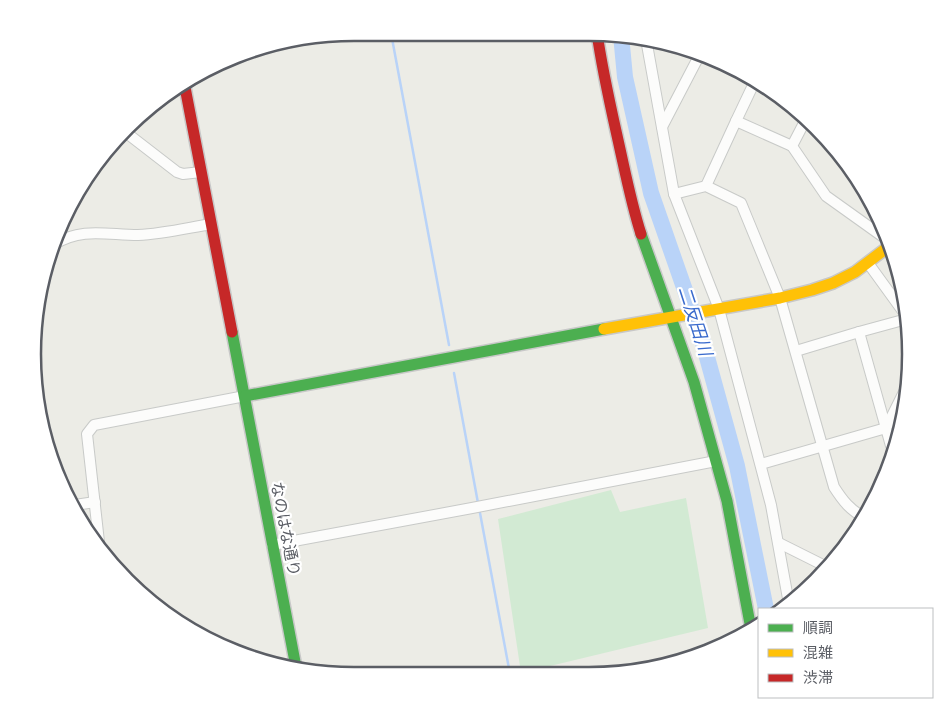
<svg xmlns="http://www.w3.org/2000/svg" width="943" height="708" viewBox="0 0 943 708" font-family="Karla,'Noto Sans JP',sans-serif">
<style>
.green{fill:#d2ead3}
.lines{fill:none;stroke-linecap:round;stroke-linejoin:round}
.stream{stroke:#b9d3f8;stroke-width:2.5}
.river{stroke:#b9d3f8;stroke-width:16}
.street-casing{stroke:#c8cac8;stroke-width:12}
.fast-casing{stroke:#c8c8c8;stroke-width:14}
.slow-casing{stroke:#c8c8c8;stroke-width:14}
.jam-casing{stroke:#c8c8c8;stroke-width:14}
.street{stroke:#fcfcfb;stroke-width:10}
.fast{stroke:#4caf50;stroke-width:11}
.slow{stroke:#ffc107;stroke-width:11}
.jam{stroke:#c62828;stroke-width:11}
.labels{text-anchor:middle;stroke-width:4.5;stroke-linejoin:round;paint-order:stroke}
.street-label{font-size:16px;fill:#5b5e65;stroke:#fff}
.water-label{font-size:18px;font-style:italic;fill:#3a6bcd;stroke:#fff}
.rim{fill:none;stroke:#5b5e65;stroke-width:2.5}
</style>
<rect width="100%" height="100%" fill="#ecece6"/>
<path class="green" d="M611,490L620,512L686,498L708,628L521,673L498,519Z"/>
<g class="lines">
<g class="stream">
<path d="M391,33L449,345"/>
<path d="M454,373L478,503"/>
<path d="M480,513L510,674"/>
</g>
<path class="river" d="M621,35L625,77L651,193L702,339L737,466L766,609"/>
<defs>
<g id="street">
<path d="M646,39L674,194L719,309L771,505L789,604"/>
<path d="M736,121L755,81"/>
<path d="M805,121L792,146L826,196L882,236"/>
<path d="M662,127L699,56"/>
<path d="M124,131L177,172L183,174L201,172"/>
<path d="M706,186L736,121L792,146"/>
<path d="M674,194L706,186L741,203L780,298L834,487C843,501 850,510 865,518"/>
<path d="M55,244C81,227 108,235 138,235C163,234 187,228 211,224"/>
<path d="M868,263L902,310"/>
<path d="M859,332L891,446"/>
<path d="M796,351L859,332L903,320"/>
<path d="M761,464L886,428L907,386"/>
<path d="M75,505L95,502"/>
<path d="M779,543L823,565"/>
<path d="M272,545L472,508L716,461"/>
<path d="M100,551L87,434L94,425L245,396"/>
</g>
<g id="fast">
<path d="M641,234L694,382L727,501L751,629"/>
<path d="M232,332L296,667"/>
<path d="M245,396L604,329"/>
</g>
<path id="slow" d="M604,329L780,298L812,290L833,283L855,272L888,247"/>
<g id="jam">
<path d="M597,33C602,69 610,104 618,140C625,171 631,203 641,234"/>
<path d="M184,82L232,332"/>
</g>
</defs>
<use href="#street" class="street-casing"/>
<use href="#fast" class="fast-casing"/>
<use href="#slow" class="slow-casing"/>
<use href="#jam" class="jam-casing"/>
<use href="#street" class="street"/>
<use href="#fast" class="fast"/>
<use href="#slow" class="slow"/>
<use href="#jam" class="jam"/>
</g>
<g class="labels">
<g class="street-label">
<text transform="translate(286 529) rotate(79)" y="6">なのはな通り</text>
</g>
<g class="water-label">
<text transform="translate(695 321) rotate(72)" y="6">二反田川</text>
</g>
</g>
<path d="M0 0H943V708H0ZM354 41H589A313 313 0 0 1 902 354V354A313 313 0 0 1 589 667H354A313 313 0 0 1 41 354V354A313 313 0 0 1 354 41Z" fill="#fff" fill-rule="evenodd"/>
<path class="rim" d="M354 41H589A313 313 0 0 1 902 354V354A313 313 0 0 1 589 667H354A313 313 0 0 1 41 354V354A313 313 0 0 1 354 41Z"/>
<rect x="758" y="608" width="175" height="90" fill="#ffffff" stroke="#bdbfc1"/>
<rect x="768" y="624" width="25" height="8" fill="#4caf50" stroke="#bdbfc1"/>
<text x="803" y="633" font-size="15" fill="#5b5e65">順調</text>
<rect x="768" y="649" width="25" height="8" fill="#ffc107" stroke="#bdbfc1"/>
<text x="803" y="658" font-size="15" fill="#5b5e65">混雑</text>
<rect x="768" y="674" width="25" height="8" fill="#c62828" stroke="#bdbfc1"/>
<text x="803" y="683" font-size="15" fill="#5b5e65">渋滞</text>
</svg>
